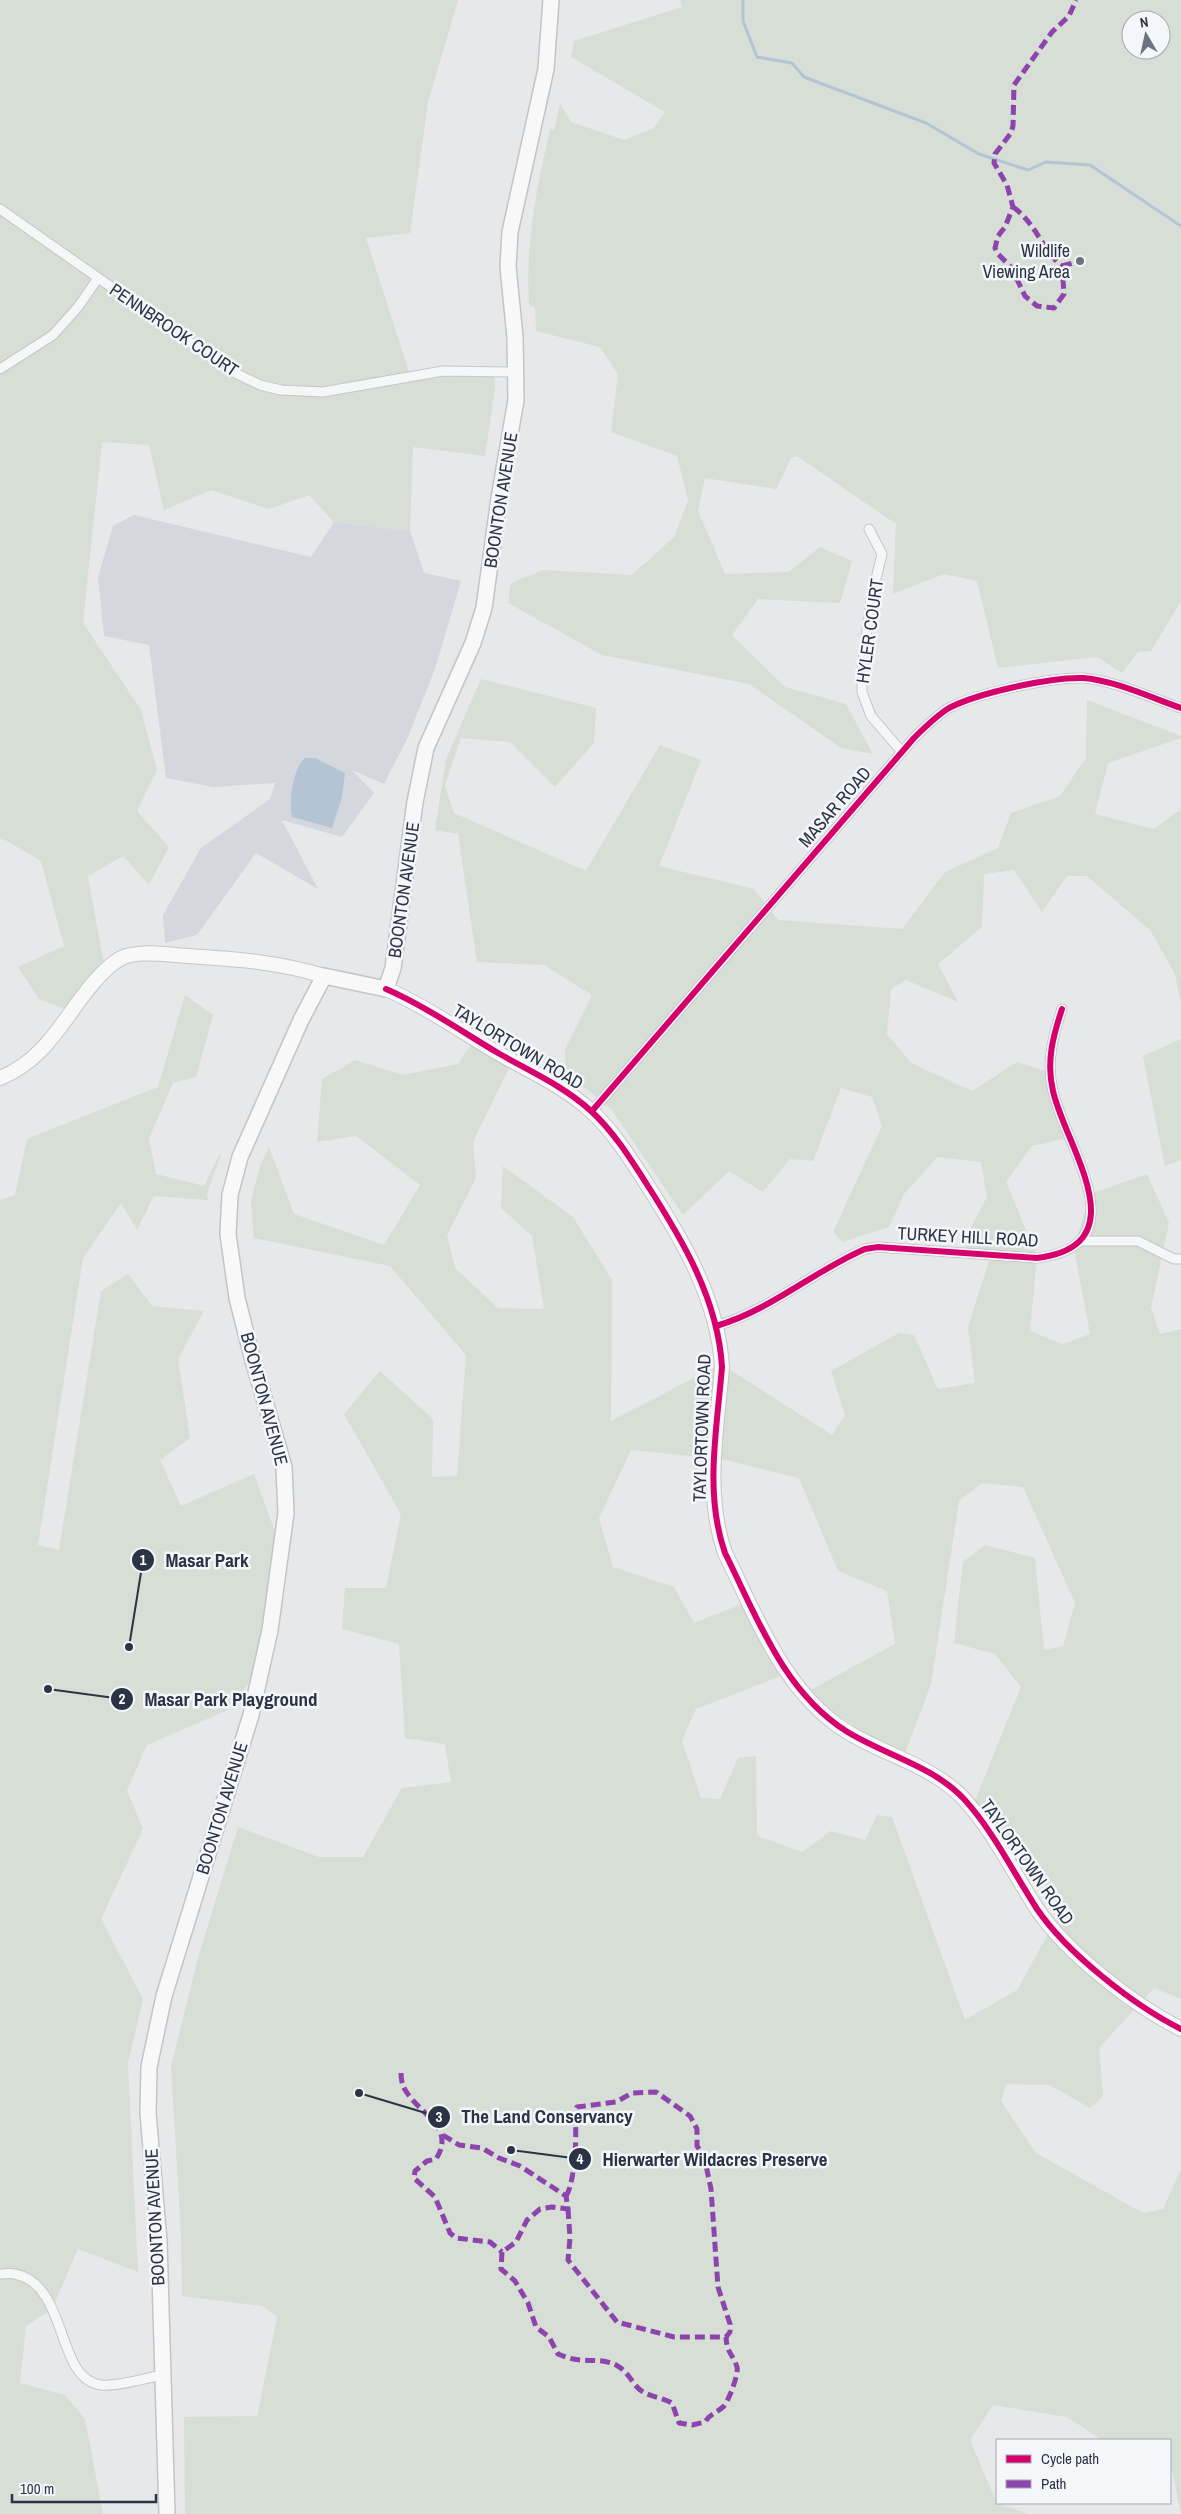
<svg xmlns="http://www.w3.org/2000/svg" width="1181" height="2514" viewBox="0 0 1181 2514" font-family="'Archivo Narrow',sans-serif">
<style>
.built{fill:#d4d7dd}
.green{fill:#d6ded6;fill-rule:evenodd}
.water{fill:#b4c4d5}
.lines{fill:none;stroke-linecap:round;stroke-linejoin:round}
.stream{stroke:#b4c4d5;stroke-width:3}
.street-casing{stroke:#c4c6c8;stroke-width:11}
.secondary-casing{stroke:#c4c6c8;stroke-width:16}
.primary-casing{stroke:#c2c5c8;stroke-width:18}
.street{stroke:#f5f6f7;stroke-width:9}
.secondary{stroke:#f8f8f8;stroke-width:14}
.primary{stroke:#f8f8f8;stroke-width:15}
.quiet{stroke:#8e44ad;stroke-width:5;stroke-dasharray:10 5;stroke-linecap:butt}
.cycleway-casing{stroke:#f4f6f9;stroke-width:9}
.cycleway{stroke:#d6006c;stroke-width:6}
.poi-dot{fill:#6c737f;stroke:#f4f6f9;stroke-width:2}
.labels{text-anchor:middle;stroke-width:5;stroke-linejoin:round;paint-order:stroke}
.poi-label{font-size:18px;fill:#2b3445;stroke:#f4f6f9;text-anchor:end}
.street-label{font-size:18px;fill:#2b3445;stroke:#f4f6f9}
.leader{fill:none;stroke:#2b3445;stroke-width:2}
.callout-dot{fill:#2b3445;stroke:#f4f6f9;stroke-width:2}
.mark-label{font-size:15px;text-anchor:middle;font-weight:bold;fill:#fff}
.callout-label{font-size:19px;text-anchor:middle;font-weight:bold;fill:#2b3445;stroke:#f4f6f9;stroke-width:5;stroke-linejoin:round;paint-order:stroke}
</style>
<rect width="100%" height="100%" fill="#e6e8ea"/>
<path class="built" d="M134,515L311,557L334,522L410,531L424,573L461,581L435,669L407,739L384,784L352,770L374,793L342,837L282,820L318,889L256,853L197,935L165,943L163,915L201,848L270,799L275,783L213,787L166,778L149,645L104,636L98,577L113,526Z"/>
<g class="green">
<path d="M0,0H458L428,102L410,233L366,238L411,378L494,373L495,388L485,456L413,447L410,531L334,522L309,495L269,509L211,490L164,510L149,445L102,442L83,623L141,710L157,770L137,811L169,847L149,885L123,856L88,876L105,971L74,1012L39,999L18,967L64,946L41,861L5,840L0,839Z"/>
<path d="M680,0H1181V601L1151,651L1138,652L1122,673L1097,657L998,668L977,581L944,574L893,594L896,524L797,456L791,458L776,489L705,478L698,511L725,574L789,572L820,547L852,561L840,603L758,599L732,635L785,687L846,704L873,754L841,748L749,684L602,655L508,603L511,583L543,570L632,575L674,537L688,500L677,456L611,432L618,374L600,347L536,331L535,308L529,304C525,244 537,187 550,129L554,130L560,104L571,122L624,140L654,128L665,112L571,57L574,41L682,7ZM1131,20H1161V50H1131Z"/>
<path d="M481,679L596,708L594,743L555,787L510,742L461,738L445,785L454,813L586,871L660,745L701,760L659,866L754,889L778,920L902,929L945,872L998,848L1011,813L1060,796L1086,758L1087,700L1181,736V738L1108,763L1095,814L1154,829L1181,809V1004L1175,974L1150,930L1087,876H1067L1042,912L1014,870L984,874L982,927L938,964L958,1002L906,980L891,989L887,1034L911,1063L972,1091L1017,1062L1049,1072L1068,1138L1032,1146L1006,1182L1037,1256L1030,1331L1063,1344L1090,1334L1074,1248L1090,1194L1147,1174L1169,1223L1151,1308L1160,1334L1181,1329V1999L1154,1988L1099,2048L1103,2096L1090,2108L1050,2085L1006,2084L1001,2101L1036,2153L1143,2213L1163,2209L1181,2169V2514L1170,2460V2440H1102L1067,2417L993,2405L970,2440L997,2503L1029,2514H185L184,2417L257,2416L277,2317L263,2306L182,2296L181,2233L171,2067L198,1958L238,1827L319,1857H363L402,1788L451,1782L445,1744L405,1738L399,1644L342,1629L345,1588H386L401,1514L344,1414L380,1371L433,1419L432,1477L457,1476L466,1355L390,1266L254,1238L251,1201L260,1166L269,1147L294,1214L384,1245L420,1185L356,1136L317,1142L322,1079L355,1060L403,1075L458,1064L475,1038L513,1060L473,1142L476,1178L447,1235L455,1268L498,1308L544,1309L532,1236L501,1208L503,1166L573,1217L612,1280L611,1421L721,1364L832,1435L845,1415L831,1371L899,1333L914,1335L938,1389L975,1383L968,1327L991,1255L966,1252L965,1238L987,1197L981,1162L937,1157L904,1194L889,1227L842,1242L833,1232L882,1126L872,1097L841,1088L813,1161L790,1159L763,1192L729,1171L683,1215L612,1110L588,1090L566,1077L565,1049L592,995L544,965L477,962L458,834L435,830L446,759ZM631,1450L721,1459L799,1478L838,1571L887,1591L895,1644L805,1693L903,1759L931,1684L959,1501L982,1483L1023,1487L1075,1603L1063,1646L1044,1650L1035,1558L985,1545L963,1562L954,1643L995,1654L1021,1687L972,1808L1064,1905L1017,1990L965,2020L892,1817L877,1815L865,1840L831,1831L802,1852L757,1836L756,1756L738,1758L720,1799L701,1798L682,1741L696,1709L788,1673L750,1601L694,1623L674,1587L613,1567L599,1518Z"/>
<path d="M185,995L213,1015L196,1077L173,1083L149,1138L156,1174L204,1186L219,1155H221L207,1194L208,1200L154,1196L137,1230L121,1203L83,1258L38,1545L59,1550L101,1291L128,1274L152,1306L204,1311L178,1359L190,1438L160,1460L181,1506L254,1474L278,1540L254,1676L228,1710L147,1745L127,1790L143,1829L101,1919L143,1999L128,2063L138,2272L78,2249L52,2309L26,2326L20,2383L65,2395L85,2419L103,2514H0V1200L15,1195L27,1139L158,1087Z"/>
<path d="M1181,1039V1160L1165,1166L1143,1056Z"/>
</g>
<path class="water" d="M305,758H315L345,773L342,797L332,828L292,817C289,801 292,770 305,758Z"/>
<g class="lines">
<path class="stream" d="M743,0V21L757,57L792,63L804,77L926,123L979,154L1028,170L1046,162L1090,165L1181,226"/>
<defs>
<g id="street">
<path d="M0,209L231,371L260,385L281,390L323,392L443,371L517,372"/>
<path d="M0,369L53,335L78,307L98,278"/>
<path d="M869,529L882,554L871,599L862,668V692L871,716L902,752"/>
<path d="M592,1111L914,738C925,727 936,716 949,708C978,693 1050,677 1083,678C1113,680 1152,698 1181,708"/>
<path d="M1080,1241H1138L1174,1259H1181"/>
<path d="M716,1326C771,1310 814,1271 865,1249L878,1247L1037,1258C1141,1245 1065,1146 1053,1091C1046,1062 1053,1036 1062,1009"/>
<path d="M0,2274C5,2274 11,2273 15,2274C69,2285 55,2379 101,2385C117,2387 146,2378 162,2375"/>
</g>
<g id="secondary">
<path d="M386,989C425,1006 461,1031 498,1053C529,1071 564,1086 591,1111C613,1131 630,1158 646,1183C682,1239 718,1299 722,1367C717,1429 704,1493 725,1553C757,1617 783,1691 846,1731C884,1755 932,1765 964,1799C994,1832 1013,1872 1037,1909C1067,1953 1133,2005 1181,2029"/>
<path d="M0,1078C55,1056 70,1000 111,965C117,960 123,956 131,955C149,951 170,955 188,956C235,959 279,962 324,976"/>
</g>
<path id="primary" d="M167,2514L159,2241L148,2113L149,2067L164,1996L251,1715L270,1630L286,1513L284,1467L252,1357L237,1298L228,1234L230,1195L240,1157L301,1020L324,976L386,989L393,968L415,802L426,748L473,643L484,608L499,498L516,400L515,337L508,267L510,232L546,69L551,0"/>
</defs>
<use href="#street" class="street-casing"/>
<use href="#secondary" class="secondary-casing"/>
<use href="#primary" class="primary-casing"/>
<use href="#street" class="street"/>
<use href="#secondary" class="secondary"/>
<use href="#primary" class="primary"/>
<g class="quiet">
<path d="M1013,207C1037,224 1043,252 1062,266L1064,294L1054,308L1037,306L1025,296L1011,267L998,254L995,248L998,236L1005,227L1013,207L1007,185L994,163L995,154L1011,133L1013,126L1014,85L1052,32L1069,16L1076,0"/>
<path d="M1062,266L1080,261"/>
<path d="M401,2073C401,2078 402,2084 404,2088C418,2114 457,2127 436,2159L427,2161L415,2171L414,2178L435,2197L450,2233L456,2238L490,2242L502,2252"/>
<path d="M443,2135L459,2145L482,2148L499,2158L520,2166L566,2196L568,2209L552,2207L540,2209L527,2220L516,2242L502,2252"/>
<path d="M566,2196C575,2184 578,2127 574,2113L577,2107L616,2102L632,2093L656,2092L690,2116L697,2129V2146L704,2156L711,2189L718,2287L730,2324V2332L726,2337"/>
<path d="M568,2209L570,2238L568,2260L617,2322L674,2337H726"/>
<path d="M502,2252L501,2269L515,2281L528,2303L536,2327L549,2337L558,2354C563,2356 568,2358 573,2359C587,2362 602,2358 616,2365C626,2370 630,2379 637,2387C646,2397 662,2397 672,2403L679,2423L692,2425L705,2422C710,2414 716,2413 723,2407C728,2403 739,2374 737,2367C733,2354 727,2354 726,2337"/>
</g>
<defs>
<g id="cycleway">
<path d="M386,989C425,1006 461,1031 498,1053C529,1071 564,1086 591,1111C613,1131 630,1158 646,1183C682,1239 718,1299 722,1367C717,1429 704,1493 725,1553C757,1617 783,1691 846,1731C884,1755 932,1765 964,1799C994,1832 1013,1872 1037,1909C1067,1953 1133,2005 1181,2029"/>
<path d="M592,1111L914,738C925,727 936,716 949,708C978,693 1050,677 1083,678C1113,680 1152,698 1181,708"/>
<path d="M716,1326C771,1310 814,1271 865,1249L878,1247L1037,1258C1141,1245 1065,1146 1053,1091C1046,1062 1053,1036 1062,1009"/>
</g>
</defs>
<use href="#cycleway" class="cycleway-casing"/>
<use href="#cycleway" class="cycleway"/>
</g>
<circle class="poi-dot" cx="1080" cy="261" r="5"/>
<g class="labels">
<g class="poi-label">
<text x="1070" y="257">Wildlife<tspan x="1070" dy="21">Viewing Area</tspan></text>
</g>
<g class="street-label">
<text transform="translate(174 330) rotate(34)" y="6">PENNBROOK COURT</text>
<text transform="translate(501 500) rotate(-81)" y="6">BOONTON AVENUE</text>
<text transform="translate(870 631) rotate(-82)" y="6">HYLER COURT</text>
<text transform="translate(835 807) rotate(-49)" y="6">MASAR ROAD</text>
<text transform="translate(404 890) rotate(-82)" y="6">BOONTON AVENUE</text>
<text transform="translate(518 1047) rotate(31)" y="6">TAYLORTOWN ROAD</text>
<text transform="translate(968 1237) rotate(3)" y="6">TURKEY HILL ROAD</text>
<text transform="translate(264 1399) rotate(75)" y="6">BOONTON AVENUE</text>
<text transform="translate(702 1428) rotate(-88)" y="6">TAYLORTOWN ROAD</text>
<text transform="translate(222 1808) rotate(-73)" y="6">BOONTON AVENUE</text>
<text transform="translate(1027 1862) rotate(55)" y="6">TAYLORTOWN ROAD</text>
<text transform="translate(155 2217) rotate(-93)" y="6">BOONTON AVENUE</text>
</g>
</g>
<path class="leader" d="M129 1647L143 1560M48 1689L122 1699M359 2093L439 2117M511 2150L580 2159"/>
<g class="callout-dot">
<circle cx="129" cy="1647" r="5"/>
<circle cx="48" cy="1689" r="5"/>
<circle cx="359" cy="2093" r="5"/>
<circle cx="511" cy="2150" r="5"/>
<circle cx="143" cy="1560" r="12"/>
<circle cx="122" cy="1699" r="12"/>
<circle cx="439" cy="2117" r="12"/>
<circle cx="580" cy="2159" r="12"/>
</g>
<g class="mark-label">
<text x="143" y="1565">1</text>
<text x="122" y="1704">2</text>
<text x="439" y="2122">3</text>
<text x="580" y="2164">4</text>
</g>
<g class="callout-label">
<text x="207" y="1567">Masar Park</text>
<text x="231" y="1706">Masar Park Playground</text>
<text x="547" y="2123">The Land Conservancy</text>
<text x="715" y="2166">Hierwarter Wildacres Preserve</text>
</g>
<rect x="996" y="2439" width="175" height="65" fill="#f4f6f9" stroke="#a4a8b1"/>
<rect x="1006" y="2455" width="25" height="8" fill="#d6006c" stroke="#a4a8b1"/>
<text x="1041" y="2464" font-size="15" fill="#2b3445">Cycle path</text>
<rect x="1006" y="2480" width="25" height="8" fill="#8e44ad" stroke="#a4a8b1"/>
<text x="1041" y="2489" font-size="15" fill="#2b3445">Path</text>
<g transform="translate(1146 35) rotate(351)"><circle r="24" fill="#f4f6f9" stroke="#a4a8b1"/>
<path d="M0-4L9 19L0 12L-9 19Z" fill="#6c737f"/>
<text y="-8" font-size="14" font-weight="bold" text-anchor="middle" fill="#2b3445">N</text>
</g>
<path d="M12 2494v8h144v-8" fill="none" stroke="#2b3445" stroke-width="2.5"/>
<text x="20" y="2494" font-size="15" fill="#2b3445" stroke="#f4f6f9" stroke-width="4" paint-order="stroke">100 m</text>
</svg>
